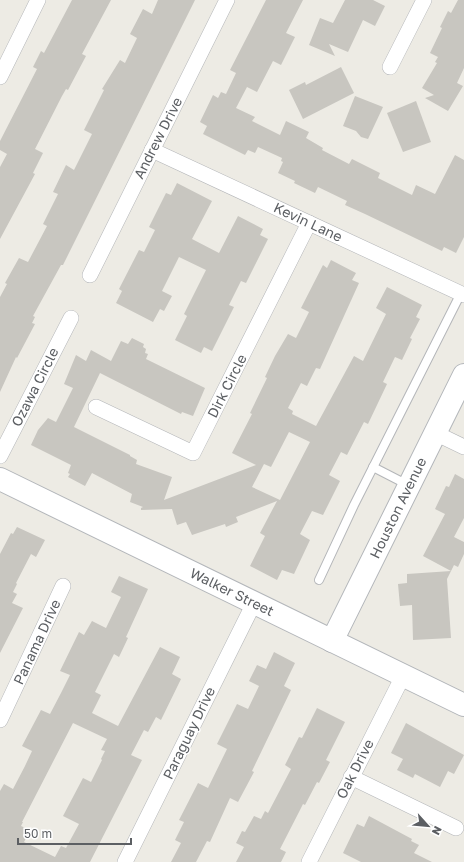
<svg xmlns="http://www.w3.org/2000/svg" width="464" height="862" viewBox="0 0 464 862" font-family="'Golos Text',sans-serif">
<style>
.building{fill:#c8c6c0;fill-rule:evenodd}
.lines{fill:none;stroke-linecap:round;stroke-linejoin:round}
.lane-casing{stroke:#b4b6b9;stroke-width:10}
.street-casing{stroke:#b4b6b9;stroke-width:16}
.secondary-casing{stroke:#b3b6ba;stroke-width:24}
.lane{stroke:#fff;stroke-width:8}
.street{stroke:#fff;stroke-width:15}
.secondary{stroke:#fff;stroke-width:22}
.labels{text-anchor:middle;stroke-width:3;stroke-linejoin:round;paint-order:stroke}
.street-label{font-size:14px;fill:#5c5f63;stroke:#fff}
</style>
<rect width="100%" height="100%" fill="#edebe4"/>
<g class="building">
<path d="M72,0H111L82,54L86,56L68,90L66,89L62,96L35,149L43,153L33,173L35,174L0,239V167L7,154L0,150V141L37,69L33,67L41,51L44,53Z"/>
<path d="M158,0H195L63,265H61L33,316L35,317L32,323L35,324L17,358L16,357L0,392V297L7,284L5,283L19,258L28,262L47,226L43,224L58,194L53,192L66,165L74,170L92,134L84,130L104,90L102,89L120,60L125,63L137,38L130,34L143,9L152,14Z"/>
<path d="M266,0H303L286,33L295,37L281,65L273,61L257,92L247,87L236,108L255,117L252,121L280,135L286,121L309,132L306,138L323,148L322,150L349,164L352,159L380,173L378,178L412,195L416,185L435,194L455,155L464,160V237L456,253L444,247L442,251L365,214L345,205L347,201L318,187L315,193L294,183L295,181L278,173L283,162L281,161L282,158L258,147L255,153L248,150L245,155L203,134L207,126L200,122L213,95L218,98L221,92L226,94L236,73L230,70Z"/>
<path d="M345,0H373L385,6L375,26L363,20L348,52L329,44L335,56L309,45L320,18L333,23Z"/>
<path d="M458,0H464V68L457,83L463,86L448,111L425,98L434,95L422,88L437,63L435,62L438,57L430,53L442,28L440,27L448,11L451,13Z"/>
<path d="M341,67L354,93L303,119L289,90L305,82L306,85Z"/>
<path d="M355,96L383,107L368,139L361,137L356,131L343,126Z"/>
<path d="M416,101L431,142L403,152L387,113Z"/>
<path d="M177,183L212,201L192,239L219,253L238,216L263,229L260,235L268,239L246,283L241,281L229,305L234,307L212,351L204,347L201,353L175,340L187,316L184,314L206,270L179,257L162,291L172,296L164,311L160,309L153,322L116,303L122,291L119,289L139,250L144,252L155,230L149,227L166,193L171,195Z"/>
<path d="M331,260L356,273L352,280L359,283L320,369L316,368L307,386L301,383L288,408L293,411L292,414L316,426L354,356L363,361L386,314L376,308L387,287L422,305L416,317L420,319L410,338L412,339L402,360L395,357L383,382L387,384L368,424L364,422L347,455L341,452L329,475L340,481L323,515L312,511L300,534L310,540L294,574L282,570L277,580L250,566L265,536L260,533L277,501L236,517L238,522L226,527L225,524L192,535L186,522L177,525L172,509L141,510V508L143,507L130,502L132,494L92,473L85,486L68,477L70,474L68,473L71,465L31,445L38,430L48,418L56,422L73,388L64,384L76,355L86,361L91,350L111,361L121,341L128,344L132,338L144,344L143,347L146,349L145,353L148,354L146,359L205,388L193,416L182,412L181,414L100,373L74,427L130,455V456L137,460L136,464L172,477L164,500L256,465L232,453L252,414L250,413L267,378L265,377L275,356L288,334L296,338L309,312L301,308L323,265L327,268ZM289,432L310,442L280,500L252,487L264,464L271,467Z"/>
<path d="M455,474L464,479V518L454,537L464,542V554L458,567L454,565L451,571L423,556L445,514L435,509L446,486L449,487Z"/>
<path d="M17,527L45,540L36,557L31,554L16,583L17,584L13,592L17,594L12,603L23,608L0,653V554L11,533L13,534Z"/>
<path d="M451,571L447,579L451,638L413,640L412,605L400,606L398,584L407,583V574Z"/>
<path d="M119,576L148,589L126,637L128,638L119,657L114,654L95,692L101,695L92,713L118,726L160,647L180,657L172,674L181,679L161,720L156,717L148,732L144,730L131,755L142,760L90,862H0V791L4,784L13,789L25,766L32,751L22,746L41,710L50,714L61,693L70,675L60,671L79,632L84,635L92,621L106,628L121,597L111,592ZM73,723L107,739L101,750L105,751L101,759L102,760L91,782L83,778L63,816L79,824L66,848L61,846L55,857L24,842L30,830L21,826L23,822H22Z"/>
<path d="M274,652L295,663L284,686L291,690L252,771L254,772L238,802L230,798L210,842L207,841L196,862H171L181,843L175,840L184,822L179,820L198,783L208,788L227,749L217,744L237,704L248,709L259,686L249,681L257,665L266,669Z"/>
<path d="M317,708L345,722L326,760L330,762L319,783L317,782L305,805L303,804L299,812L280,849L286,852L281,862H236L244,847L236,843L242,831L245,832L254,816L261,819L265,811L268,813L291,769L285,765L299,737L302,738Z"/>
<path d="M406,723L464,755L454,774L448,771L440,787L415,774L413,778L397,770L403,759L391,753Z"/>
<path d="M369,816L412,839L411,841L419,845L414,853L432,862H361L343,853L357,824L364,827Z"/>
</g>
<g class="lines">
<defs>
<g id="lane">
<path d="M373,467L408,485"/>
<path d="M319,580L354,505L462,291"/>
</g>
<g id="street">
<path d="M390,67L424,0"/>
<path d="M0,77L38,0"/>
<path d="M152,150L464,295"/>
<path d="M90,275L227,0"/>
<path d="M96,407L193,453L309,223"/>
<path d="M435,433L464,447"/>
<path d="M0,456L71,318"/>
<path d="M0,720L63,586"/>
<path d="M351,777L456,828"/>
<path d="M125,862L254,603"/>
<path d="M309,862L403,676"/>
</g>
<g id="secondary">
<path d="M0,479L464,705"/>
<path d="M332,641L464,375"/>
</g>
</defs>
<use href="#lane" class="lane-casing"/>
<use href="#street" class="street-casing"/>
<use href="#secondary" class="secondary-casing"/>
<use href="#lane" class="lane"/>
<use href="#street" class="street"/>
<use href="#secondary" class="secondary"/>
</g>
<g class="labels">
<g class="street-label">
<text transform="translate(158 138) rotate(-63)" y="5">Andrew Drive</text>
<text transform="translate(308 222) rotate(25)" y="5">Kevin Lane</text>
<text transform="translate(227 386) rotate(-63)" y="5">Dirk Circle</text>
<text transform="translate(35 387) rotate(-63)" y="5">Ozawa Circle</text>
<text transform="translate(398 508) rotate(-64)" y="5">Houston Avenue</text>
<text transform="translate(232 592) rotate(26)" y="5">Walker Street</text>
<text transform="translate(37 642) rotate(-65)" y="5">Panama Drive</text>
<text transform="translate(189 733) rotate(-64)" y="5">Paraguay Drive</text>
<text transform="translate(355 769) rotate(-63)" y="5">Oak Drive</text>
</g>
</g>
<g transform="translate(428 826) rotate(117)" stroke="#ffffff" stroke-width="3" paint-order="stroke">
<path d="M0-3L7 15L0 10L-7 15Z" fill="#5c5f63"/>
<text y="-6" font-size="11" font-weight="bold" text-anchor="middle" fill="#5c5f63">N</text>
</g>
<path d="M18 838v6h113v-6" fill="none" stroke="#5c5f63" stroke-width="2"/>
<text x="24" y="838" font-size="12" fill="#5c5f63" stroke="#ffffff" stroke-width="3" paint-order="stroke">50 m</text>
</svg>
